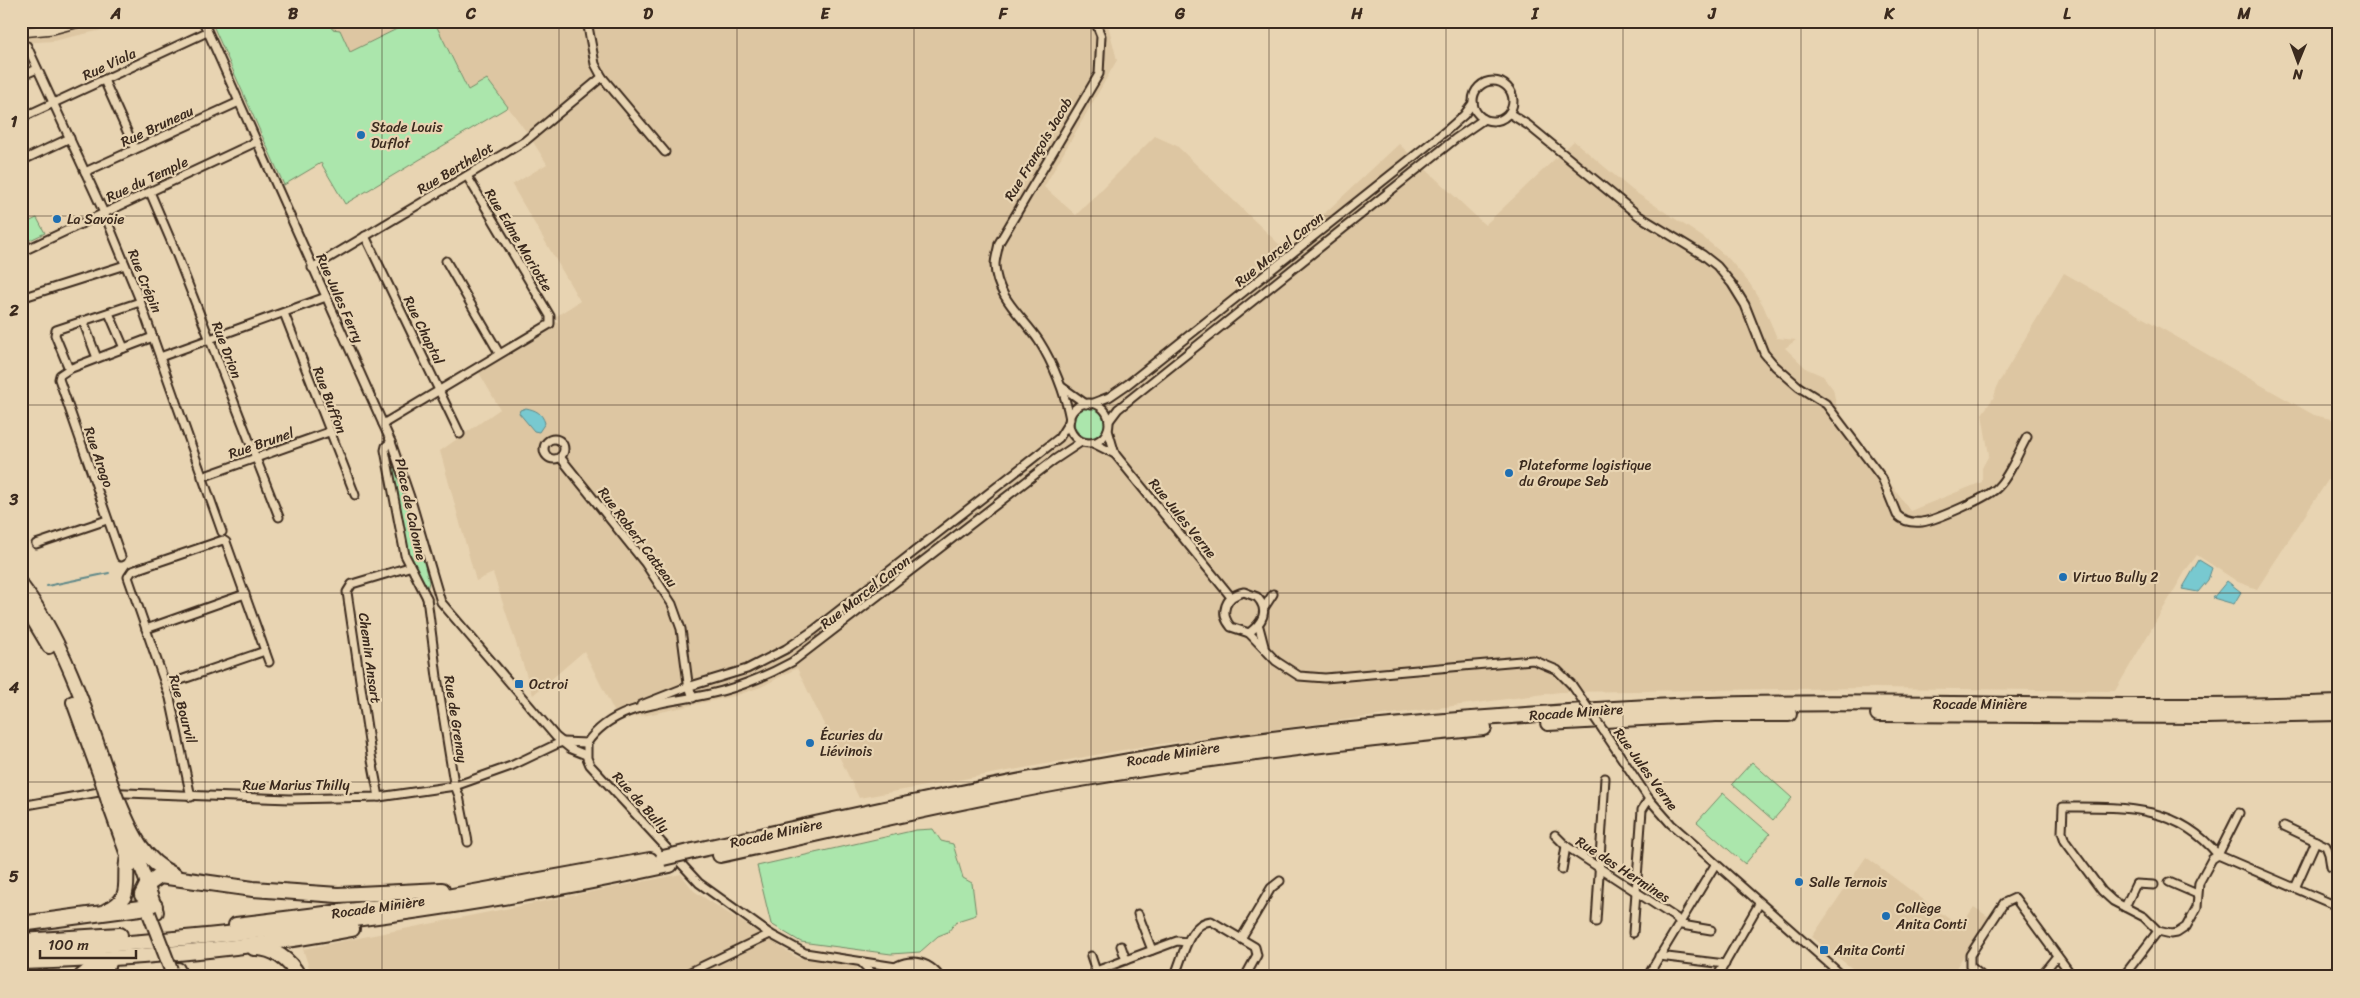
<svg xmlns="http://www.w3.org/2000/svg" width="2360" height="998" viewBox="0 0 2360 998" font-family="Sriracha,sans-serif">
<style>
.built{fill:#ddc6a2}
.green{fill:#abe6ac;stroke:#738865}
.water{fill:#78c9d0;stroke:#608989}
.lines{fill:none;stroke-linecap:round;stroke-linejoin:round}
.stream{stroke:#608989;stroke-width:2}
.minor-casing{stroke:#3b2a1e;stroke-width:11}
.tertiary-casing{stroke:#3b2a1e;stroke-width:12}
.secondary-casing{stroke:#3b2a1e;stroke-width:14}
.trunk-casing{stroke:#3b2a1e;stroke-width:16}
.motorway-casing{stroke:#3b2a1e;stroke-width:18}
.minor{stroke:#e8d4b2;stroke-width:7}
.tertiary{stroke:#e8d4b2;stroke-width:9}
.secondary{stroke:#e8d4b2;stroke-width:10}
.trunk{stroke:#e8d4b2;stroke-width:12}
.motorway{stroke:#e8d4b2;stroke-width:14}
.minor-bridge-casing{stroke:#3b2a1e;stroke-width:11;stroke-linecap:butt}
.trunk-bridge-casing{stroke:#3b2a1e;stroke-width:16;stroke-linecap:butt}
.motorway-bridge-casing{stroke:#3b2a1e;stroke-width:18;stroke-linecap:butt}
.minor-bridge{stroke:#e8d4b2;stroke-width:7}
.trunk-bridge{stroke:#e8d4b2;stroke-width:12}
.motorway-bridge{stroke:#e8d4b2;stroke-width:14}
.grid{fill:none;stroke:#3b2a1e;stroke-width:1;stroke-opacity:0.55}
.poi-dot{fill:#1f6fb2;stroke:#e8d4b2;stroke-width:2}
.labels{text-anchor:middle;stroke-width:4.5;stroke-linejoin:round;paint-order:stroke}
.street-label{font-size:14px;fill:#3b2a1e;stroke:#e8d4b2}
.poi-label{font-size:14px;fill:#3b2a1e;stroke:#e8d4b2;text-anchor:start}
.neatline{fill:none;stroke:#3b2a1e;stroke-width:2}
.grid-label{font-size:16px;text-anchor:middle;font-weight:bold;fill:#3b2a1e}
</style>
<rect width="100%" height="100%" fill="#e8d4b2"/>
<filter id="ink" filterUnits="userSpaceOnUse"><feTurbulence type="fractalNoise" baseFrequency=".02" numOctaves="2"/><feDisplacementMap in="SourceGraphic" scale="10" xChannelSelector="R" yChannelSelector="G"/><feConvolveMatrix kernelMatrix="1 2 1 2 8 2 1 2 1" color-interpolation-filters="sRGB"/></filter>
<g filter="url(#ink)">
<g class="built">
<path d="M21,21H142L53,41L21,43Z"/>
<path d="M329,21H413L350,52L340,30L332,29Z"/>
<path d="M434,21H1107L1117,60L1044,187L1076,215L1155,136L1177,146L1285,250L1399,144L1485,225L1574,141L1632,190L1704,238L1729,259L1750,284L1763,305L1777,338L1796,340L1785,348L1807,369L1823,376L1833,389L1837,408L1910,511L1982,482V468L1989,455L1982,414L1994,397L1998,384L2064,273L2314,415L2339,421V463L2257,589L2238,582L2197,555L2186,570L2115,691L1873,688L1560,692L1145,746L859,798L797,668L761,687L734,696L647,715L618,719L584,651L533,695L493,573L476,581L440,451L500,409L477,369L558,321L555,317L580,301L512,185L547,164L528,134L487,79L469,90Z"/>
<path d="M1866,857L1960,927L1974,907L1989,917L1950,977H1863L1812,937Z"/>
<path d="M681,874L694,891L798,958L852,959L862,977H312L303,949Z"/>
</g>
<g class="green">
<path d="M211,21H329L332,29L340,30L350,52L413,21H434L468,90L487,79L508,107L345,204L321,163L284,185Z"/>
<path d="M37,218L45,233L28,241L21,225Z"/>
<circle cx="1090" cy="422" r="16"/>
<path d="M391,454L408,501L429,582L427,589L424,591L406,555L387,455Z"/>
<path d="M1752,762L1792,798L1773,820L1732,784Z"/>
<path d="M1723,793L1770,834L1745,864L1697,822Z"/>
<path d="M933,829L941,841L953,844L963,878L972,883L976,915L957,921L948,932L938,936L920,952L891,954L801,942L771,924L757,866L916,830Z"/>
</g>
<g class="water">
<path d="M526,408C536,410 542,413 545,423L539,432L534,431L519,413L520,410Z"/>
<path d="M2199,560L2212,568L2208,580L2198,592L2182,589Z"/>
<path d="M2227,581L2241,592L2234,604L2213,598Z"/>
</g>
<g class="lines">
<path class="stream" d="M47,586L109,573"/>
<defs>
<g id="minor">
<path d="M203,21L391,442L410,497L441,602L556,737L571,749L586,755"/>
<path d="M587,21L595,64L602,77L665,152"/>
<path d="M27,46L104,213L139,298L222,532"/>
<path d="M21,76L37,69"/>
<path d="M104,80L135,149"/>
<circle cx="1493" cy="101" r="20"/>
<path d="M1509,113L1528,125L1639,216L1703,255L1717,266L1732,284L1745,305L1764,353L1775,366L1799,387L1826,404L1882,478L1897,515C1903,521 1913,523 1922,522C1936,520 1989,497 1998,487C2011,474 2018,452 2027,437"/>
<path d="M21,118L207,32"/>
<path d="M21,161L70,138"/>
<path d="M85,172L239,102"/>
<path d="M150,192L174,248L279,517"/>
<path d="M365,236L460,434"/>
<path d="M21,252L256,142"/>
<path d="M446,261L499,353"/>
<path d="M312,268L525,141L602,77"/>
<path d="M21,298L125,265"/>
<path d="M109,313L124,348"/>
<path d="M284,313L355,495"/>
<path d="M83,321L97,358"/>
<path d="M160,357L326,297"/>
<path d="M69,369L55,335L56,330L140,302"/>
<path d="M1062,387L1086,404"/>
<circle cx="1089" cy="423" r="20"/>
<path d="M1091,404L1109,397L1128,384L1447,130L1464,115L1473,103"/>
<path d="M1070,419C1065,393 1053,363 1039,341C1023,317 996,297 995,265C995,258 998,250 999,243L1099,74L1101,36L1095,21"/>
<path d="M1109,421L1118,409L1138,393L1455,139L1484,119"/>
<path d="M383,424L550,324V316L467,176"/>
<path d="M1108,430L1115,454L1231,597"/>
<circle cx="554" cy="449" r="10"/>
<path d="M391,442L386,446L385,450L405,555L427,598"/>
<path d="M1093,443L1115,454"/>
<path d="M560,457L645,563L672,604L681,629L688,683L693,698"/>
<path d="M202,477L329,432"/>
<path d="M36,544L107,520"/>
<path d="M121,557L59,379L60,375L69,369L153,337"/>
<path d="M1244,592L1257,597C1270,611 1262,623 1249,633L1231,627C1219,613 1225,596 1244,592Z"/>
<path d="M427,598L437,677L454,783L459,796L468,842"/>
<path d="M1264,608L1273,594"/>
<path d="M1259,627L1264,646"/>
<path d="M146,629L245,594"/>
<path d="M1249,633L1276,661L1299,676L1325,678L1533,660L1557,670L1572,685"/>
<path d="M166,685L265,651"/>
<path d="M641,705L684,688L747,669L786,649L814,630L1059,438L1069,422"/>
<path d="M1603,730L1649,799L1671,824L1844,977"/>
<path d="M587,743C616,700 676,704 722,691C747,684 770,674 792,662L1054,460L1081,442"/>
<path d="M587,743V758L590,765L699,883L770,934L805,953L896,967"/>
<path d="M191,797L170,698L128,577L132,571L223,540L226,542L269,662"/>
<path d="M379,797L371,755L347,592L352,584L409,567"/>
<path d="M21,806L99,792L290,799L379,797L455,786L511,766L557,744L563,742L587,743"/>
<path d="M2239,813L2218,855C2177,804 2122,807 2063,807L2062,832L2065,841L2102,891L2113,901L2144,917L2158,931L2171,934L2177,933L2186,927L2197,907L2199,883L2212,859L2218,855L2339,907"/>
<path d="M2284,826L2326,846L2329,854L2331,867"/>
<path d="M1555,835L1566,846L1676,918L1682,925L1711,930"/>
<path d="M1562,870L1566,846"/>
<path d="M2169,882L2197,894"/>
<path d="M2295,888L2316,841"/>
<path d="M2125,907L2136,884L2154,885"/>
<path d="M1138,914L1152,950"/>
<path d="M1596,922L1605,778"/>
<path d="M1633,933L1642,810L1649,799"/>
<path d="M1242,937L1271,888L1280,881"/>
<path d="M1121,946L1126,960"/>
<path d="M1091,956L1096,971L1177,941L1186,942"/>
<path d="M1659,956L1725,964"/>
<path d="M861,962L876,977"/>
<path d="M680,977L770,934"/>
<path d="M1174,977C1183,958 1188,923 1211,921L1255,947L1257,955L1245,977"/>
<path d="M1647,977L1715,865"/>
<path d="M1717,977L1759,904"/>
<path d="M1983,977L1970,966V955L2004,903L2015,898L2073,977"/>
<path d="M2040,977L2057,956"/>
<path d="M2123,977L2158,931"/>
</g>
<g id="tertiary">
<path d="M21,32L53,29L83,21"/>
<path d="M2334,977L2339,964"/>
</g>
<path id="secondary" d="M887,977C901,959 924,959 938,977"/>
<g id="trunk">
<path d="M21,584C63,639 86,709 108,774"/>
<path d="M21,600L49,647"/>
<path d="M73,702L101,779"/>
<path d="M109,805L131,866"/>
<path d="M130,836L157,912"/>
<path d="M178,969L181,977"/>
</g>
<g id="motorway">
<path d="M1878,714L2206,716L2339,713"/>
<path d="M1548,723L1716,714H1789"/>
<path d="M118,801C131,832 142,860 174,875"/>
<path d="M693,851C864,813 1035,775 1208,748C1337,728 1467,719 1597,710C1844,694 2092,713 2339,703"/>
<path d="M720,855C834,830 948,803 1063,782C1203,758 1343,741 1484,728"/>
<path d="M142,895L147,885L160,876L253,889L338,895L442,890"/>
<path d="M425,901L650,860"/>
<path d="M106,911C136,899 122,879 128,857"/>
<path d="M21,924L155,906"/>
<path d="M236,925L389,906"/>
<path d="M21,941L120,935"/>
<path d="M254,948C273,947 290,960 299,977"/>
<path d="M21,951C239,937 456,912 670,865"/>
<path d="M21,962C131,959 243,950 352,929"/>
<path d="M81,977L90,970L109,963"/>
</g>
</defs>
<use href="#minor" class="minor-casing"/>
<use href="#tertiary" class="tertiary-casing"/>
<use href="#secondary" class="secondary-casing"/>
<use href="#trunk" class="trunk-casing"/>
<use href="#motorway" class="motorway-casing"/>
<use href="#minor" class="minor"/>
<use href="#tertiary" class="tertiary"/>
<use href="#secondary" class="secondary"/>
<use href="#trunk" class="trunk"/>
<use href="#motorway" class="motorway"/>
<defs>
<path id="minor-bridge" d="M1572,685L1603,730"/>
<g id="trunk-bridge">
<path d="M108,774L118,801"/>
<path d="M101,779L109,805"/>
<path d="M149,913L171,970"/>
</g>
<path id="motorway-bridge" d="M663,858L693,851"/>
</defs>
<use href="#minor-bridge" class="minor-bridge-casing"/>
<use href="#trunk-bridge" class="trunk-bridge-casing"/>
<use href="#motorway-bridge" class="motorway-bridge-casing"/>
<use href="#minor-bridge" class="minor-bridge"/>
<use href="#trunk-bridge" class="trunk-bridge"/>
<use href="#motorway-bridge" class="motorway-bridge"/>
</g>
</g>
<path class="grid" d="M205,21V977M382,21V977M559,21V977M737,21V977M914,21V977M1091,21V977M1269,21V977M1446,21V977M1623,21V977M1801,21V977M1978,21V977M2155,21V977M21,216H2339M21,405H2339M21,593H2339M21,782H2339"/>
<g class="poi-dot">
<circle cx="361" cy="135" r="5"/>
<circle cx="57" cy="219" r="5"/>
<circle cx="1509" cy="473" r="5"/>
<circle cx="2063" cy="577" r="5"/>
<rect x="514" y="679" width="10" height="10" rx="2.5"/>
<circle cx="810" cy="743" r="5"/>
<circle cx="1799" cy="882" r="5"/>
<circle cx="1886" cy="916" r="5"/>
<rect x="1819" y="945" width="10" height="10" rx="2.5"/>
</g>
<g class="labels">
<g class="street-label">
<text transform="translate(109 64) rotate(-25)" y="5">Rue Viala</text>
<text transform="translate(157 126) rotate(-25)" y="5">Rue Bruneau</text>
<text transform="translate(1038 149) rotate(-59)" y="5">Rue François Jacob</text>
<text transform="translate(455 168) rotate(-31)" y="5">Rue Berthelot</text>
<text transform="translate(147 179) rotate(-25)" y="5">Rue du Temple</text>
<text transform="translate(519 240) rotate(59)" y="5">Rue Edme Mariotte</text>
<text transform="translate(1279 249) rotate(-39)" y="5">Rue Marcel Caron</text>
<text transform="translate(145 281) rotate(68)" y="5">Rue Crépin</text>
<text transform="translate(340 298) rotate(66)" y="5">Rue Jules Ferry</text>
<text transform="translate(424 330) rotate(64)" y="5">Rue Chaptal</text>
<text transform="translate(227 350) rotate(69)" y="5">Rue Drion</text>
<text transform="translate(330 400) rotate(69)" y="5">Rue Buffon</text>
<text transform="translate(261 443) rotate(-19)" y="5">Rue Brunel</text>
<text transform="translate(99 457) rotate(71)" y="5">Rue Arago</text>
<text transform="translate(411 509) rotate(78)" y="5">Place de Calonne</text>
<text transform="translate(1183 518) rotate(51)" y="5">Rue Jules Verne</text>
<text transform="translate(638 537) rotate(53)" y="5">Rue Robert Catteau</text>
<text transform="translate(865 592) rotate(-38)" y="5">Rue Marcel Caron</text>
<text transform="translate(370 658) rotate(82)" y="5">Chemin Ansart</text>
<text x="1980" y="709">Rocade Minière</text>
<text transform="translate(183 709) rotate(75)" y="5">Rue Bourvil</text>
<text transform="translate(1576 712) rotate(-4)" y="5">Rocade Minière</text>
<text transform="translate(456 719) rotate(81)" y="5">Rue de Grenay</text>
<text transform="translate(1173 754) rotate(-9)" y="5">Rocade Minière</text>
<text transform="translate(1646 769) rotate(54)" y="5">Rue Jules Verne</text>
<text x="296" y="790">Rue Marius Thilly</text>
<text transform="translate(641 802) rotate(48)" y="5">Rue de Bully</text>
<text transform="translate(776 833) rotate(-12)" y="5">Rocade Minière</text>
<text transform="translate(1623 869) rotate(33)" y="5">Rue des Hermines</text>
<text transform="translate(378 907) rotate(-8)" y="5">Rocade Minière</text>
</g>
<g class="poi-label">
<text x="371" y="132">Stade Louis<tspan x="371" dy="16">Duflot</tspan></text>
<text x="67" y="224">La Savoie</text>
<text x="1519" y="470">Plateforme logistique<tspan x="1519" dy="16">du Groupe Seb</tspan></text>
<text x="2073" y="582">Virtuo Bully 2</text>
<text x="529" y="689">Octroi</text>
<text x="820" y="740">Écuries du<tspan x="820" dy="16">Liévinois</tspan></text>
<text x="1809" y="887">Salle Ternois</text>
<text x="1896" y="913">Collège<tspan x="1896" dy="16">Anita Conti</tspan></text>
<text x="1834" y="955">Anita Conti</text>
</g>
</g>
<rect width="2360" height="998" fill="none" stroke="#e8d4b2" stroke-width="55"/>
<g transform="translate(2298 62) rotate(181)" stroke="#e8d4b2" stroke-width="4" paint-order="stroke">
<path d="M0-4L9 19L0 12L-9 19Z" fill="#3b2a1e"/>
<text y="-8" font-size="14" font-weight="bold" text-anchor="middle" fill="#3b2a1e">N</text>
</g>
<path d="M40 950v8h96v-8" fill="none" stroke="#3b2a1e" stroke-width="2.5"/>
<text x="48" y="950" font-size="15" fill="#3b2a1e" stroke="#e8d4b2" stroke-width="4" paint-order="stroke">100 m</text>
<rect x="28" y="28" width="2304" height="942" class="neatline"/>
<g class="grid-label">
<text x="116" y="19">A</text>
<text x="293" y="19">B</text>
<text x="471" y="19">C</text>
<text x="648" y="19">D</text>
<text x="825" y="19">E</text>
<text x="1003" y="19">F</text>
<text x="1180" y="19">G</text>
<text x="1357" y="19">H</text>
<text x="1535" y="19">I</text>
<text x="1712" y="19">J</text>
<text x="1889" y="19">K</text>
<text x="2067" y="19">L</text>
<text x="2244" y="19">M</text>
<text x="14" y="127">1</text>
<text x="14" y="316">2</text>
<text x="14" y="505">3</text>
<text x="14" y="693">4</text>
<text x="14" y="882">5</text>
</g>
</svg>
